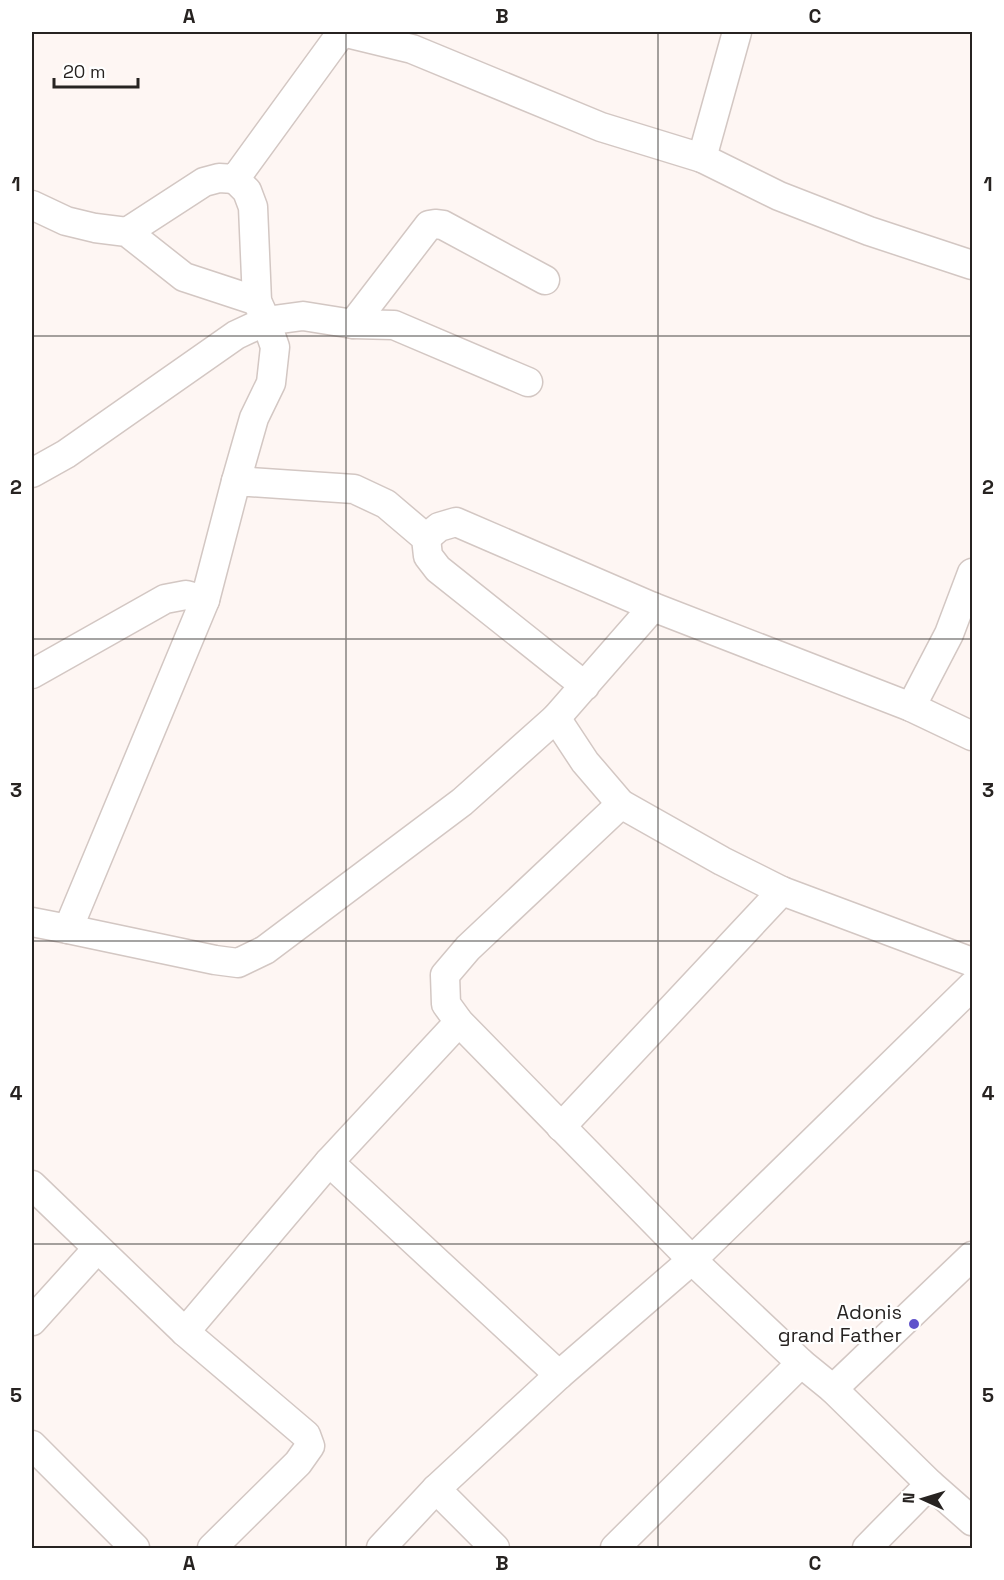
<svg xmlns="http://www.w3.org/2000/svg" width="1004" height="1580" viewBox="0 0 1004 1580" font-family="'Space Grotesk',sans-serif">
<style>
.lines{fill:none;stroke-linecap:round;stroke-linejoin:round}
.street-casing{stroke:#d3c7c3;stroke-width:31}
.street{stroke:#fff;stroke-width:28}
.grid{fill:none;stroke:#272321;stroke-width:1.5;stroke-opacity:0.55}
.poi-dot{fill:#6053cb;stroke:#fff;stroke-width:2}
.labels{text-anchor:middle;stroke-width:4.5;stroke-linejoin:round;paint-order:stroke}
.poi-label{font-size:20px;fill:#272321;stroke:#fff;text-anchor:end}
.neatline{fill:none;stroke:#272321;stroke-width:2}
.grid-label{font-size:20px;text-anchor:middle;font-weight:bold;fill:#272321}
</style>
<rect width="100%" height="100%" fill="#fef6f3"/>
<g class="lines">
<defs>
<g id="street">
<path d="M342,32L412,49L601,127L702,158L779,196L869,231L972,265"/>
<path d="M702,158L737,32"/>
<path d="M235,179L247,191L253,207L257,301L266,321L275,347L271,383L254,418L236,481"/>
<path d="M32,205L66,221L95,228L127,232L184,277L257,301"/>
<path d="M127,232L204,182L219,178L235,179L342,32"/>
<path d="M353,324L429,225L435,224L443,225L545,280"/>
<path d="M32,473L66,454L236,335L266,321L303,316L353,324L394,325L528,382"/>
<path d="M426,538L439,527L456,522L653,607L911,707L972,736"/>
<path d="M32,674L165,599L186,595L205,600"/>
<path d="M585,686L438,569L428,556L426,538L386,504L354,489L236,481L205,600L68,929L215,960L238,963L265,950L462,802L556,718L653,607"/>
<path d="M911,707L949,634L972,573"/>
<path d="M556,718L585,762L621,804L722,861L782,891L972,962"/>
<path d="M621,804L468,948L445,975L446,1004L459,1022L692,1260L801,1363L833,1389L930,1484L972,1521"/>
<path d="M32,922L68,929"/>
<path d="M561,1127L782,891"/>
<path d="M329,1162L559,1375"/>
<path d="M32,1185L185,1332L306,1435L310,1446L298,1463L212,1548"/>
<path d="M32,1321L97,1249"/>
<path d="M185,1332L329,1162L459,1022"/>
<path d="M833,1389L972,1256"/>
<path d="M32,1445L135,1548"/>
<path d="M436,1489L495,1548"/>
<path d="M381,1548L436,1489L559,1375L692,1260L972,986"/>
<path d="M615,1548L801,1363"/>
<path d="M867,1548L930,1484"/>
</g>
</defs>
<use href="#street" class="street-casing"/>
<use href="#street" class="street"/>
</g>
<path class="grid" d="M346,32V1548M658,32V1548M32,336H972M32,639H972M32,941H972M32,1244H972"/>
<circle class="poi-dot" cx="914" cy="1324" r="6"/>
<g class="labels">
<g class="poi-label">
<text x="902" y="1319">Adonis<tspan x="902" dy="23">grand Father</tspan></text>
</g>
</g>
<rect width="1004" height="1580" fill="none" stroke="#ffffff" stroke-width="66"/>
<g transform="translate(923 1499) rotate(274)" stroke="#ffffff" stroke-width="4.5" paint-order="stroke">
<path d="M0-4.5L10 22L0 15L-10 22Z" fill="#272321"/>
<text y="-9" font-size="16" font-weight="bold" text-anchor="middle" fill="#272321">N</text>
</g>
<path d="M54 78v9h84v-9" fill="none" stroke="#272321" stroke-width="3"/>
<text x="63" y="78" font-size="18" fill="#272321" stroke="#ffffff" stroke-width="4.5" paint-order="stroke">20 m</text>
<rect x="33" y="33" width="938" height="1514" class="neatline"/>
<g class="grid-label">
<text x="189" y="23">A</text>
<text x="502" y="23">B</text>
<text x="815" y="23">C</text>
<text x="16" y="191">1</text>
<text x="988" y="191">1</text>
<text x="16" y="494">2</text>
<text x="988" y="494">2</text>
<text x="16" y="797">3</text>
<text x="988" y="797">3</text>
<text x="16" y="1100">4</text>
<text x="988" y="1100">4</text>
<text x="16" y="1402">5</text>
<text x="988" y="1402">5</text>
<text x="189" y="1570">A</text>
<text x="502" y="1570">B</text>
<text x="815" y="1570">C</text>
</g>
</svg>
